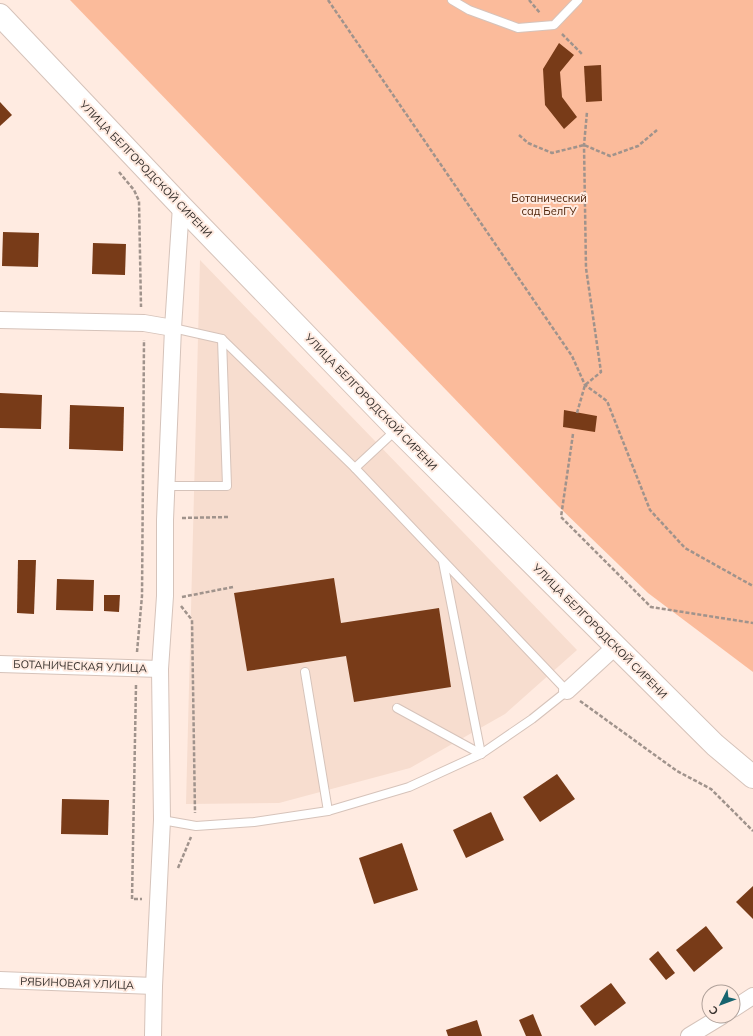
<svg xmlns="http://www.w3.org/2000/svg" width="753" height="1036" viewBox="0 0 753 1036" font-family="Mulish,sans-serif">
<style>
.built{fill:#f7ddcf}
.green{fill:#fbbb9b}
.building{fill:#783b18}
.lines{fill:none;stroke-linecap:round;stroke-linejoin:round}
.service-casing{stroke:#d6c3ba;stroke-width:10}
.minor-casing{stroke:#d6c3ba;stroke-width:18}
.secondary-casing{stroke:#d6c3ba;stroke-width:24}
.path{stroke:#a0938c;stroke-width:2.5;stroke-dasharray:4 2;stroke-linecap:butt}
.service{stroke:#fff;stroke-width:8}
.minor{stroke:#fff;stroke-width:16}
.secondary{stroke:#fff;stroke-width:22}
.labels{text-anchor:middle;stroke-width:4;stroke-linejoin:round;paint-order:stroke}
.street-label{font-size:11px;fill:#3a332f;stroke:#ffebe1}
.park-label{font-size:11px;fill:#4e2207;stroke:#ffebe1}
</style>
<rect width="100%" height="100%" fill="#ffebe1"/>
<path class="built" d="M200,260L577,650L505,714L410,768L279,803L186,804Z"/>
<path class="green" d="M70,0H753V672L648,593L558,506Z"/>
<g class="building">
<path d="M559,43L574,55L560,72L562,97L577,117L564,129L545,105L543,69Z"/>
<path d="M601,65L602,101L586,102L584,66Z"/>
<path d="M0,102L12,115L0,126Z"/>
<path d="M3,232L39,233L38,267L2,266Z"/>
<path d="M93,243L126,244L125,275L92,274Z"/>
<path d="M0,393L42,395L41,429L0,428Z"/>
<path d="M70,405L124,407L123,451L69,449Z"/>
<path d="M564,410L597,416L595,432L563,427Z"/>
<path d="M18,560H36L34,614L17,613Z"/>
<path d="M334,578L341,623L439,608L451,687L354,702L346,656L247,671L234,593Z"/>
<path d="M57,579L94,580L93,611L56,610Z"/>
<path d="M104,595H120L119,612L104,611Z"/>
<path d="M557,774L575,799L540,822L523,797Z"/>
<path d="M62,799L109,800L108,835L61,834Z"/>
<path d="M491,812L504,840L466,858L453,830Z"/>
<path d="M402,843L418,890L374,904L359,858Z"/>
<path d="M753,886V919L736,902Z"/>
<path d="M706,926L723,948L694,972L676,950Z"/>
<path d="M658,951L675,973L666,980L649,959Z"/>
<path d="M611,983L626,1003L595,1026L580,1006Z"/>
<path d="M533,1014L542,1036H526L519,1020Z"/>
<path d="M477,1020L482,1036H448L446,1030Z"/>
</g>
<g class="lines">
<defs>
<g id="service">
<path d="M452,0L469,10L518,28L554,25L578,0"/>
<path d="M355,468L397,429"/>
<path d="M166,486H227L222,339"/>
<path d="M443,562L481,754"/>
<path d="M305,672L328,811"/>
<path d="M397,708L481,754"/>
<path d="M162,820L196,826L254,822L328,811L409,787L481,754L532,719L567,691L355,468L222,339L173,328"/>
</g>
<g id="minor">
<path d="M0,320L144,323L173,328"/>
<path d="M0,664L160,669"/>
<path d="M567,691L615,647"/>
<path d="M0,980L154,986"/>
<path d="M733,1009L753,996"/>
<path d="M153,1036L154,986L162,820L160,669L165,596V520L173,328L181,206"/>
<path d="M689,1036L722,1016"/>
</g>
<path id="secondary" d="M0,15L181,206L397,429L715,745L753,777"/>
</defs>
<use href="#service" class="service-casing"/>
<use href="#minor" class="minor-casing"/>
<use href="#secondary" class="secondary-casing"/>
<g class="path">
<path d="M328,0L572,356L585,385L607,401L650,510L685,548L753,586"/>
<path d="M529,0L540,13"/>
<path d="M562,34L582,54"/>
<path d="M519,135L528,143L552,153L584,145L610,156L638,146L657,130"/>
<path d="M119,172L134,190L139,201L141,307"/>
<path d="M577,413L585,385L601,372L586,268L584,145L587,112"/>
<path d="M573,434L561,517L651,607L753,623"/>
<path d="M182,518L228,517"/>
<path d="M182,597L233,587"/>
<path d="M181,606L192,620L195,813"/>
<path d="M137,652L142,596L144,340"/>
<path d="M136,685L132,899H142"/>
<path d="M580,701L677,771L711,789L753,831"/>
<path d="M178,868L191,837"/>
</g>
<use href="#service" class="service"/>
<use href="#minor" class="minor"/>
<use href="#secondary" class="secondary"/>
</g>
<g class="labels">
<g class="street-label">
<text transform="translate(146 169) rotate(46)" y="4">УЛИЦА БЕЛГОРОДСКОЙ СИРЕНИ</text>
<text transform="translate(371 402) rotate(46)" y="4">УЛИЦА БЕЛГОРОДСКОЙ СИРЕНИ</text>
<text transform="translate(600 631) rotate(45)" y="4">УЛИЦА БЕЛГОРОДСКОЙ СИРЕНИ</text>
<text transform="translate(80 666) rotate(2)" y="4">БОТАНИЧЕСКАЯ УЛИЦА</text>
<text transform="translate(77 983) rotate(2)" y="4">РЯБИНОВАЯ УЛИЦА</text>
</g>
<g class="park-label">
<text x="549" y="202">Ботанический<tspan x="549" dy="13">сад БелГУ</tspan></text>
</g>
</g>
<g transform="translate(721 1004) rotate(228)"><circle r="19" fill="#ffebe1" stroke="#b0a19a"/>
<path d="M0-3L7 15L0 10L-7 15Z" fill="#18646f"/>
<text y="-6" font-size="11" font-weight="bold" text-anchor="middle" fill="#3a332f">С</text>
</g>
</svg>
